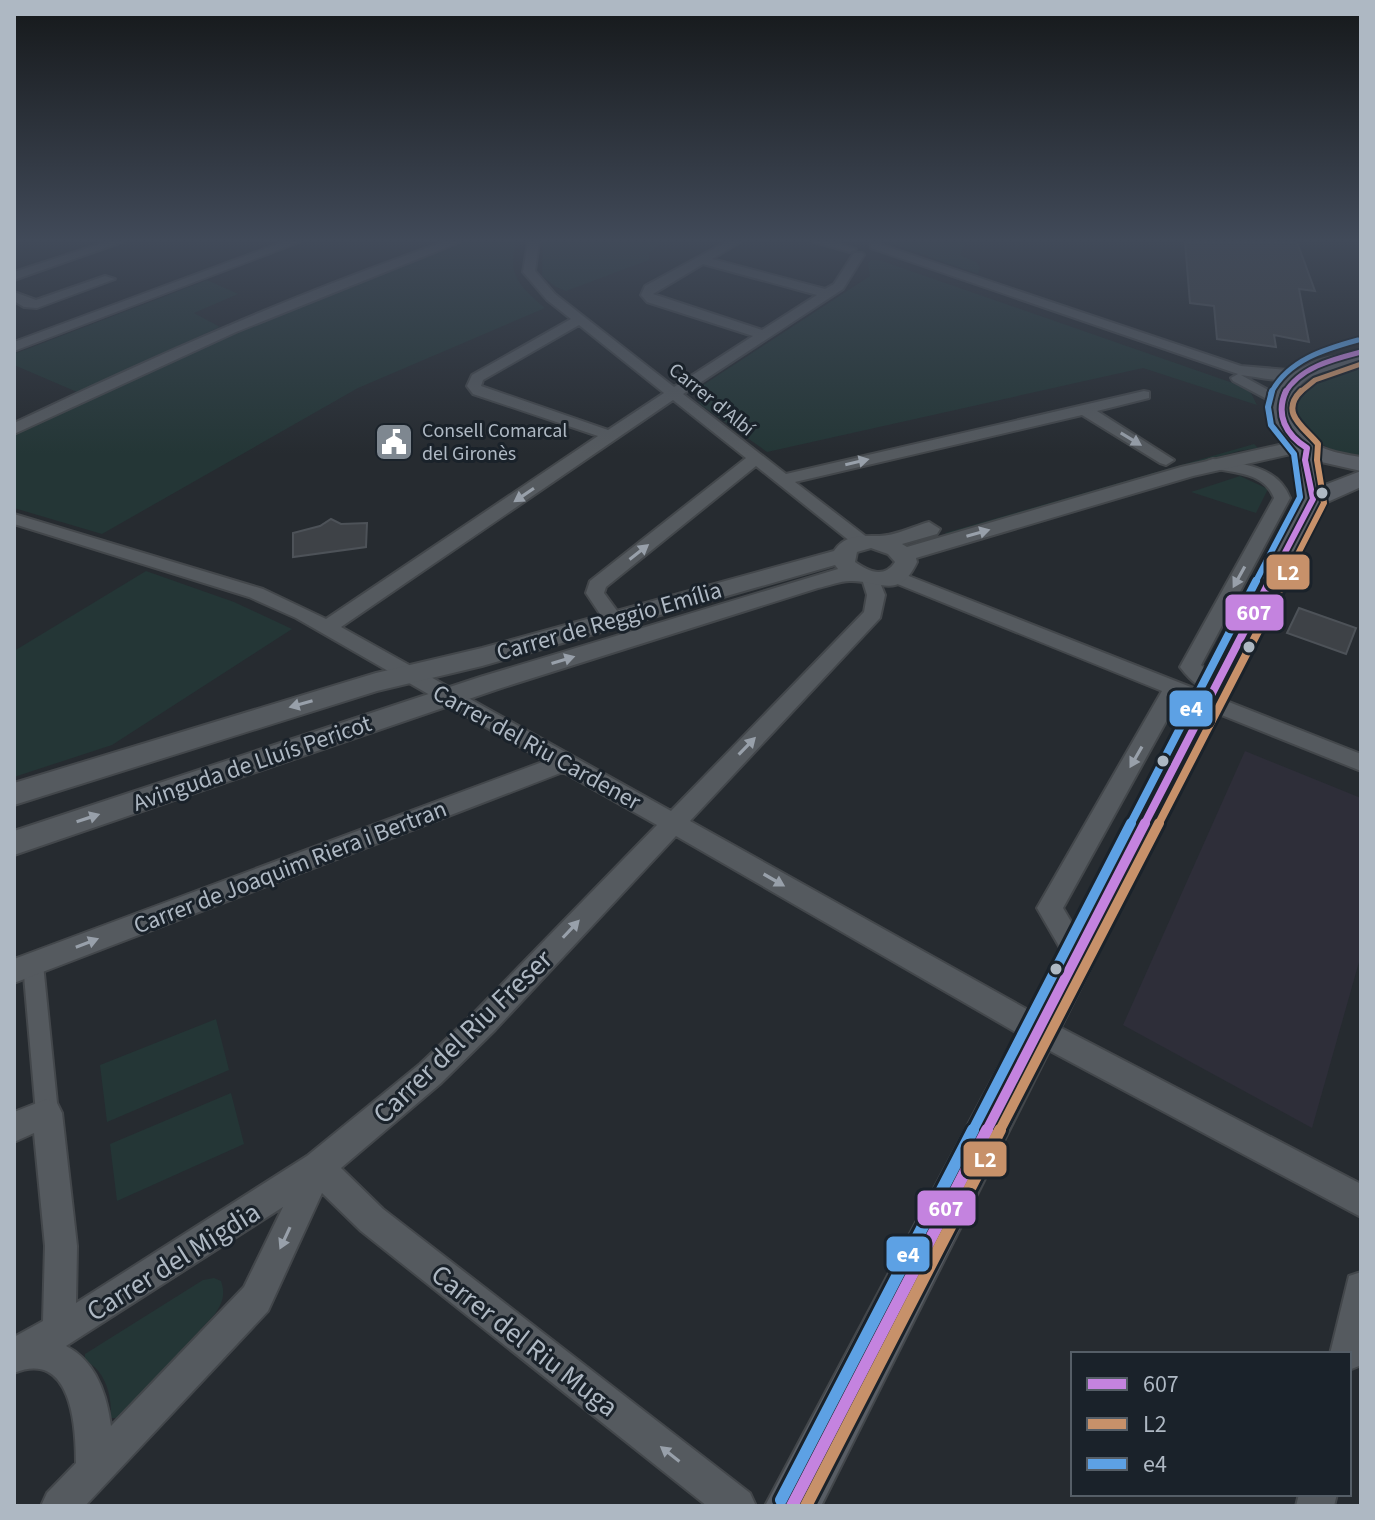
<svg xmlns="http://www.w3.org/2000/svg" width="1375" height="1520" viewBox="0 0 1375 1520" font-family="'Source Sans 3',sans-serif">
<style>
.medical{fill:#2e2e39}
.green{fill:#243636}
.building{fill:#3e4247;stroke:#4d5258;stroke-width:2}
.lines{fill:none;stroke-linecap:round;stroke-linejoin:round}
.pedestrian-casing{stroke:#43474b;stroke-width:4}
.minor-casing{stroke:#43474b;stroke-width:4}
.tertiary-casing{stroke:#43474b;stroke-width:4}
.secondary-casing{stroke:#43474b;stroke-width:4}
.pedestrian{fill:#555a5f;fill-rule:evenodd}
.minor{fill:#555a5f;fill-rule:evenodd}
.tertiary{fill:#555a5f;fill-rule:evenodd}
.secondary{fill:#585d64;fill-rule:evenodd}
.bus-1-far4-casing{stroke:#1a222a;stroke-width:9}
.bus-1-far3-casing{stroke:#1a222a;stroke-width:10}
.bus-1-far2-casing{stroke:#1a222a;stroke-width:14}
.bus-1-far1-casing{stroke:#1a222a;stroke-width:16}
.bus-1-casing{stroke:#1a222a;stroke-width:18}
.bus-2-far4-casing{stroke:#1a222a;stroke-width:9}
.bus-2-far3-casing{stroke:#1a222a;stroke-width:10}
.bus-2-far2-casing{stroke:#1a222a;stroke-width:14}
.bus-2-far1-casing{stroke:#1a222a;stroke-width:16}
.bus-2-casing{stroke:#1a222a;stroke-width:18}
.bus-3-far4-casing{stroke:#1a222a;stroke-width:9}
.bus-3-far3-casing{stroke:#1a222a;stroke-width:10}
.bus-3-far2-casing{stroke:#1a222a;stroke-width:14}
.bus-3-far1-casing{stroke:#1a222a;stroke-width:16}
.bus-3-casing{stroke:#1a222a;stroke-width:18}
.bus-1-far4{stroke:#c483df;stroke-width:5}
.bus-1-far3{stroke:#c483df;stroke-width:6}
.bus-1-far2{stroke:#c483df;stroke-width:8}
.bus-1-far1{stroke:#c483df;stroke-width:10}
.bus-1{stroke:#c483df;stroke-width:12}
.bus-2-far4{stroke:#c7916a;stroke-width:5}
.bus-2-far3{stroke:#c7916a;stroke-width:6}
.bus-2-far2{stroke:#c7916a;stroke-width:8}
.bus-2-far1{stroke:#c7916a;stroke-width:10}
.bus-2{stroke:#c7916a;stroke-width:12}
.bus-3-far4{stroke:#5da1e4;stroke-width:5}
.bus-3-far3{stroke:#5da1e4;stroke-width:6}
.bus-3-far2{stroke:#5da1e4;stroke-width:8}
.bus-3-far1{stroke:#5da1e4;stroke-width:10}
.bus-3{stroke:#5da1e4;stroke-width:12}
.oneway{fill:#98a0aa}
.bus-dot{fill:#aeb8c3;stroke:#1a222a;stroke-width:3}
.labels{text-anchor:middle;stroke-width:6;stroke-linejoin:round;paint-order:stroke}
.far-street-label{font-size:20px;fill:#aeb8c3;stroke:#1a222a}
.far-poi-label{font-size:20px;fill:#aeb8c3;stroke:#1a222a;text-anchor:start}
.street-label{font-size:24px;fill:#aeb8c3;stroke:#1a222a}
.near-street-label{font-size:28px;fill:#aeb8c3;stroke:#1a222a}
.line-badge{stroke:#1a222a;stroke-width:3}
.badge-label{font-size:22px;text-anchor:middle;font-weight:bold;fill:#fff}
</style>
<rect width="100%" height="100%" fill="#262b30"/>
<path class="medical" d="M1245,751L1361,798V955L1312,1128L1123,1025Z"/>
<g class="green">
<path d="M466,242H517C505,275 522,288 545,308L358,388L102,534L14,508V434C163,364 311,297 466,242Z"/>
<path d="M543,242H663L649,253V260L566,291L556,287L542,276Z"/>
<path d="M887,242H965L960,255L976,262L980,267L978,274Z"/>
<path d="M871,260H879L1230,382L1250,391L1257,405L1143,368L767,452L701,405L697,399L700,387L870,276L868,264Z"/>
<path d="M207,280L238,294L194,313L220,327L77,392L14,365V354Z"/>
<path d="M1346,367H1361V457C1290,447 1266,389 1346,367Z"/>
<path d="M1254,444L1258,448L1239,451L947,535L945,533Z"/>
<path d="M1240,476L1268,489L1256,513L1191,492Z"/>
<path d="M146,571L234,602L292,629L112,745L14,777V651Z"/>
<path d="M216,1019L229,1070L107,1122L100,1065Z"/>
<path d="M231,1093L244,1144L117,1201L110,1144Z"/>
<path d="M214,1278L221,1281C226,1295 222,1303 215,1314L118,1418H111C112,1397 106,1370 85,1361V1354L203,1280Z"/>
</g>
<g class="building">
<path d="M1185,242H1297L1315,291L1299,289L1309,342L1274,335L1276,347L1217,339L1214,306L1190,303Z"/>
<path d="M331,519L341,524L367,523L366,547L293,557V533L320,526Z"/>
<path d="M1299,608L1356,628L1346,654L1287,633Z"/>
</g>
<g class="lines">
<defs>
<path id="pedestrian" d="M33,956L40,958L43,964L58,1113L55,1120L47,1123L39,1120L36,1113L23,964L26,958Z"/>
<g id="minor">
<path d="M106,242H122L14,280V272Z"/>
<path d="M283,242H299L14,351V342Z"/>
<path d="M444,242H460L236,332L14,434V423C155,356 297,293 444,242Z"/>
<path d="M528,242H539L535,271L555,294L674,387L753,336L647,302L641,295L645,286L726,242H740L712,259L825,289L834,284L854,253H862L864,255L843,289L683,394L786,474L1144,391L1149,392V398L1097,411L1174,460L1166,465L1160,463L1082,415L795,482L868,538L871,542L868,546H856L756,466L606,587L604,593L623,619L620,623H606L586,593L590,581L746,458L673,400L341,627L671,811L864,612L867,595L862,579L871,573L877,575L885,595L880,618L690,821L1046,1020L1361,1184V1217L1026,1038L676,836L495,1030L440,1084L341,1168L383,1209L750,1493L756,1506H707L361,1231L322,1193L268,1311L85,1506H41L47,1493L76,1463C76,1427 72,1349 14,1373V1337L43,1321L45,1246L34,1133L14,1142V1112L47,1099L57,1103L62,1113L77,1246L76,1303L307,1156L420,1064L475,1012L657,825L563,772L14,983V959L545,761L296,618L249,597L14,524V514L263,589L326,619L598,436L473,394L467,386L472,375L571,319L547,300L523,272ZM703,264L817,295L762,330L653,294ZM579,325L664,393L608,430L481,386L483,380ZM283,1207L244,1287L111,1426C107,1395 96,1361 66,1346Z"/>
<path d="M814,242H833L856,249L850,252Z"/>
<path d="M871,244H879L1241,366L1300,371L1307,375C1292,386 1260,377 1241,375L1288,401L1286,404H1276L1233,381L1231,378L1238,374L871,248Z"/>
<path d="M105,276L115,279L37,308L24,307L14,301V292L36,300Z"/>
<path d="M1213,459C1243,464 1278,466 1290,498L1201,665L1224,686L1221,691C1206,696 1189,679 1180,667L1274,498C1264,471 1231,473 1207,467V461Z"/>
<path d="M896,571L1361,754V771L1179,698L1063,908L1089,952L1085,960L1076,963L1067,960L1037,908L1162,691L890,581L887,577Z"/>
<path d="M1361,1272V1361L1359,1366L1349,1370V1354H1330L1349,1276Z"/>
<path d="M1299,1494H1337L1334,1506H1296Z"/>
</g>
<path id="tertiary" d="M1288,443L1298,449L1295,453L1193,476L916,558L917,562C899,601 879,580 850,581C840,581 828,586 818,588L498,689L14,855V831L480,677L838,569L835,565L482,666L377,691L14,805V783L376,673L482,648L834,551C845,534 862,536 879,536C895,536 914,526 929,522L940,529L937,534L902,544L907,547L1181,467ZM871,548L888,554L895,562C884,579 868,571 855,562L857,552Z"/>
<path id="secondary" d="M1338,356H1361V368C1334,367 1293,372 1292,407C1292,417 1295,428 1303,435C1318,450 1341,454 1361,457V487L1323,504L821,1506H765L1301,499L1293,460L1295,451C1238,409 1285,364 1338,356ZM1317,461L1361,471L1322,486Z"/>
</defs>
<use href="#pedestrian" class="pedestrian-casing"/>
<use href="#minor" class="minor-casing"/>
<use href="#tertiary" class="tertiary-casing"/>
<use href="#secondary" class="secondary-casing"/>
<use href="#pedestrian" class="pedestrian"/>
<use href="#minor" class="minor"/>
<use href="#tertiary" class="tertiary"/>
<use href="#secondary" class="secondary"/>
<defs>
<path id="bus-1-far4" d="M1285,393C1300,367 1334,359 1361,352"/>
<path id="bus-1-far3" d="M1269,583L1313,499L1305,460L1307,448C1286,435 1275,415 1286,391"/>
<path id="bus-1-far2" d="M1144,825L1270,581"/>
<path id="bus-1-far1" d="M986,1132L1145,823"/>
<path id="bus-1" d="M792,1506L987,1130"/>
<path id="bus-2-far4" d="M1299,393L1315,380L1361,364"/>
<path id="bus-2-far3" d="M1283,583L1324,503L1317,460L1318,444C1304,427 1279,413 1301,391"/>
<path id="bus-2-far2" d="M1158,825L1284,581"/>
<path id="bus-2-far1" d="M999,1132L1159,823"/>
<path id="bus-2" d="M806,1506L1000,1130"/>
<path id="bus-3-far4" d="M1271,393C1288,360 1325,349 1358,340"/>
<path id="bus-3-far3" d="M1255,583L1300,497L1294,454L1271,425L1268,407L1272,391"/>
<path id="bus-3-far2" d="M1130,825L1256,581"/>
<path id="bus-3-far1" d="M972,1132L1131,823"/>
<path id="bus-3" d="M781,1500L973,1130"/>
</defs>
<use href="#bus-1-far4" class="bus-1-far4-casing"/>
<use href="#bus-1-far3" class="bus-1-far3-casing"/>
<use href="#bus-1-far2" class="bus-1-far2-casing"/>
<use href="#bus-1-far1" class="bus-1-far1-casing"/>
<use href="#bus-1" class="bus-1-casing"/>
<use href="#bus-2-far4" class="bus-2-far4-casing"/>
<use href="#bus-2-far3" class="bus-2-far3-casing"/>
<use href="#bus-2-far2" class="bus-2-far2-casing"/>
<use href="#bus-2-far1" class="bus-2-far1-casing"/>
<use href="#bus-2" class="bus-2-casing"/>
<use href="#bus-3-far4" class="bus-3-far4-casing"/>
<use href="#bus-3-far3" class="bus-3-far3-casing"/>
<use href="#bus-3-far2" class="bus-3-far2-casing"/>
<use href="#bus-3-far1" class="bus-3-far1-casing"/>
<use href="#bus-3" class="bus-3-casing"/>
<use href="#bus-1-far4" class="bus-1-far4"/>
<use href="#bus-1-far3" class="bus-1-far3"/>
<use href="#bus-1-far2" class="bus-1-far2"/>
<use href="#bus-1-far1" class="bus-1-far1"/>
<use href="#bus-1" class="bus-1"/>
<use href="#bus-2-far4" class="bus-2-far4"/>
<use href="#bus-2-far3" class="bus-2-far3"/>
<use href="#bus-2-far2" class="bus-2-far2"/>
<use href="#bus-2-far1" class="bus-2-far1"/>
<use href="#bus-2" class="bus-2"/>
<use href="#bus-3-far4" class="bus-3-far4"/>
<use href="#bus-3-far3" class="bus-3-far3"/>
<use href="#bus-3-far2" class="bus-3-far2"/>
<use href="#bus-3-far1" class="bus-3-far1"/>
<use href="#bus-3" class="bus-3"/>
</g>
<defs><path id="oneway-solid" d="M-6-.8H1V-3.2L6.5 0L1 3.2V.8H-6Z" transform="scale(2)"/></defs>
<g class="oneway">
<use href="#oneway-solid" transform="translate(1131 439) rotate(31)"/>
<use href="#oneway-solid" transform="translate(857 462) rotate(-13)"/>
<use href="#oneway-solid" transform="translate(524 495) rotate(146)"/>
<use href="#oneway-solid" transform="translate(978 533) rotate(-16)"/>
<use href="#oneway-solid" transform="translate(639 552) rotate(-38)"/>
<use href="#oneway-solid" transform="translate(1239 577) rotate(119)"/>
<use href="#oneway-solid" transform="translate(563 660) rotate(-17)"/>
<use href="#oneway-solid" transform="translate(301 704) rotate(164)"/>
<use href="#oneway-solid" transform="translate(747 746) rotate(-46)"/>
<use href="#oneway-solid" transform="translate(1136 757) rotate(120)"/>
<use href="#oneway-solid" transform="translate(88 818) rotate(-18)"/>
<use href="#oneway-solid" transform="translate(774 880) rotate(30)"/>
<use href="#oneway-solid" transform="translate(571 929) rotate(-47)"/>
<use href="#oneway-solid" transform="translate(87 943) rotate(-21)"/>
<use href="#oneway-solid" transform="translate(285 1238) rotate(115)"/>
<use href="#oneway-solid" transform="translate(670 1454) rotate(-142)"/>
</g>
<linearGradient id="sky" x2="0" y2="1"><stop stop-color="#15181a"/><stop offset="0.53" stop-color="#414a59"/><stop offset="1" stop-color="#414a59" stop-opacity="0"/></linearGradient>
<rect width="1375" height="454" fill="url(#sky)"/>
<defs>
<symbol id="civic-square" viewBox="-11 -11 22 22"><rect x="-9" y="-9" width="18" height="18" rx="4" fill="#7e8790" stroke="#1a222a"/><path d="M-.6-6.5H3V-4.5H.6V-3L4-1V1h2V6H-6V1h2V-1L-.6-3ZM-1.2 2.5V6h2.4V2.5Z" fill="#fff"/></symbol>
</defs>
<g fill-rule="evenodd">
<use href="#civic-square" x="372" y="420" width="44" height="44"/>
</g>
<g class="bus-dot">
<circle cx="1322" cy="493" r="7"/>
<circle cx="1249" cy="647" r="7"/>
<circle cx="1163" cy="761" r="7"/>
<circle cx="1056" cy="969" r="7"/>
</g>
<g class="labels">
<g class="far-street-label">
<text transform="translate(712 399) rotate(39)" y="7">Carrer d'Albí</text>
</g>
<g class="far-poi-label">
<text x="422" y="437">Consell Comarcal<tspan x="422" dy="23">del Gironès</tspan></text>
</g>
<g class="street-label">
<text transform="translate(609 621) rotate(-16)" y="8">Carrer de Reggio Emília</text>
<text transform="translate(537 747) rotate(29)" y="8">Carrer del Riu Cardener</text>
<text transform="translate(252 763) rotate(-19)" y="8">Avinguda de Lluís Pericot</text>
<text transform="translate(290 867) rotate(-21)" y="8">Carrer de Joaquim Riera i Bertran</text>
</g>
<g class="near-street-label">
<text transform="translate(462 1036) rotate(-44)" y="10">Carrer del Riu Freser</text>
<text transform="translate(173 1261) rotate(-32)" y="10">Carrer del Migdia</text>
<text transform="translate(525 1340) rotate(38)" y="10">Carrer del Riu Muga</text>
</g>
</g>
<g class="line-badge">
<rect x="1265" y="553" width="46" height="38" rx="8" fill="#c7916a"/>
<rect x="1224" y="593" width="61" height="39" rx="8" fill="#c483df"/>
<rect x="1168" y="689" width="46" height="39" rx="8" fill="#5da1e4"/>
<rect x="962" y="1140" width="46" height="38" rx="8" fill="#c7916a"/>
<rect x="916" y="1189" width="61" height="38" rx="8" fill="#c483df"/>
<rect x="885" y="1235" width="46" height="38" rx="8" fill="#5da1e4"/>
</g>
<g class="badge-label">
<text x="1288" y="580">L2</text>
<text x="1254" y="620">607</text>
<text x="1191" y="716">e4</text>
<text x="985" y="1167">L2</text>
<text x="946" y="1216">607</text>
<text x="908" y="1262">e4</text>
</g>
<rect width="1375" height="1520" fill="none" stroke="#aeb8c3" stroke-width="32"/>
<rect x="1071" y="1352" width="280" height="144" fill="#1a222a" stroke="#555e67" stroke-width="2"/>
<rect x="1087" y="1378" width="40" height="12" fill="#c483df" stroke="#555e67" stroke-width="2"/>
<text x="1143" y="1392" font-size="24" fill="#aeb8c3">607</text>
<rect x="1087" y="1418" width="40" height="12" fill="#c7916a" stroke="#555e67" stroke-width="2"/>
<text x="1143" y="1432" font-size="24" fill="#aeb8c3">L2</text>
<rect x="1087" y="1458" width="40" height="12" fill="#5da1e4" stroke="#555e67" stroke-width="2"/>
<text x="1143" y="1472" font-size="24" fill="#aeb8c3">e4</text>
</svg>
